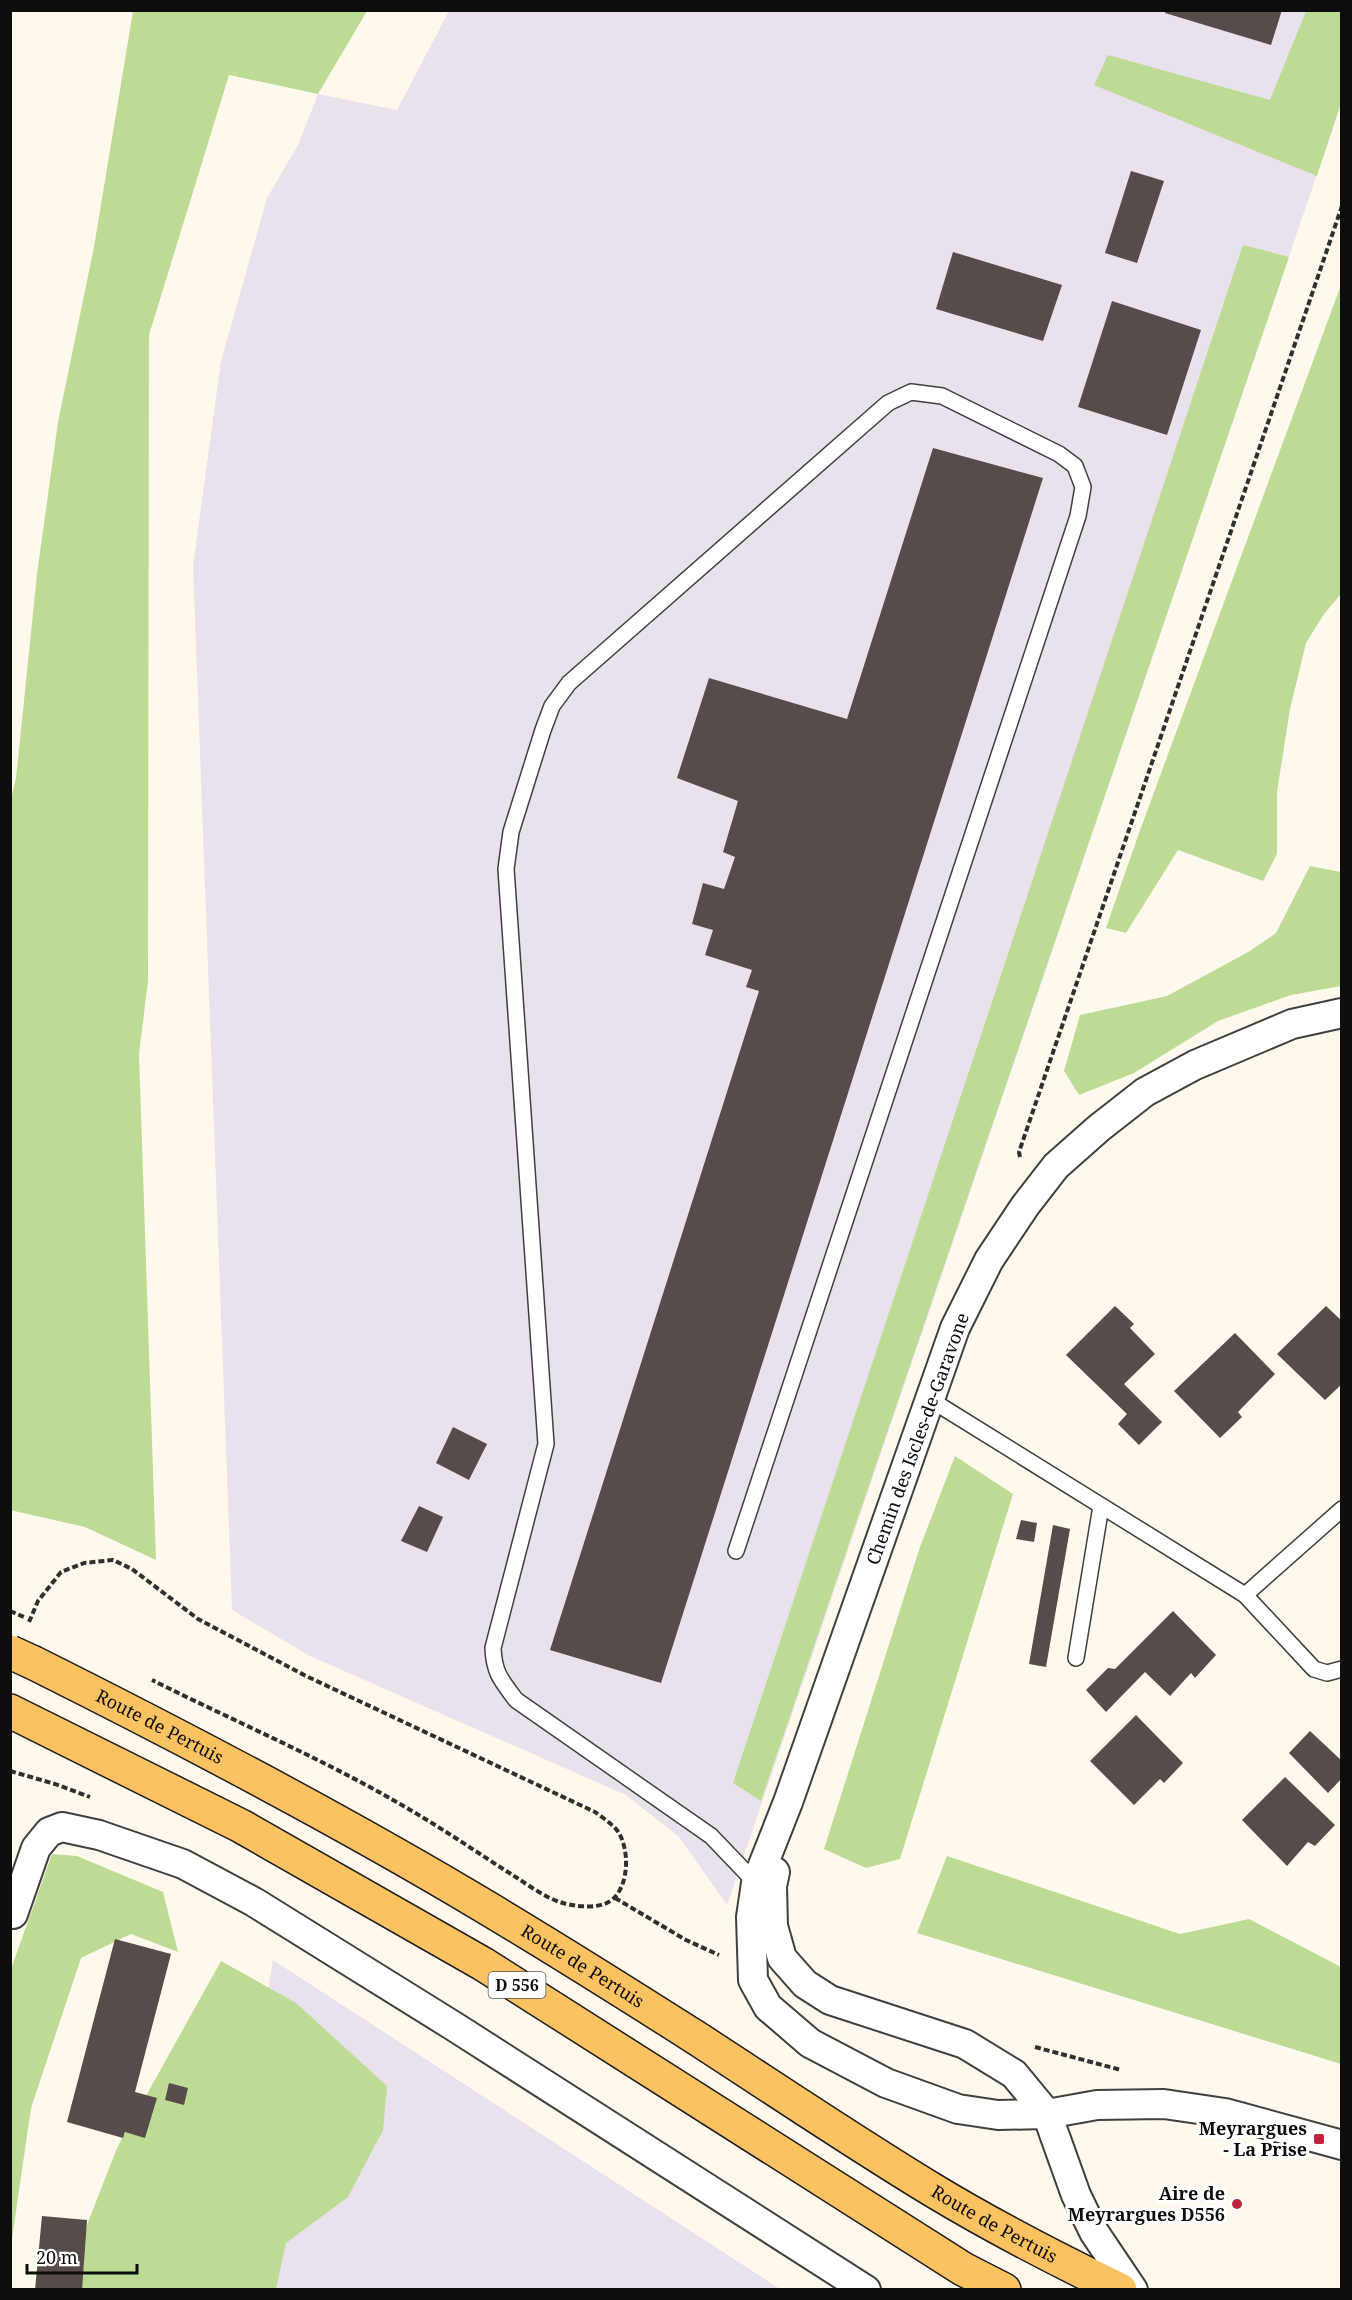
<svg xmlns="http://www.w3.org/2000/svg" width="1352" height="2300" viewBox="0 0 1352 2300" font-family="'Noto Serif',serif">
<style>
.industrial{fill:#e9e1ec}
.forest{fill:#bedb95}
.building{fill:#564c49}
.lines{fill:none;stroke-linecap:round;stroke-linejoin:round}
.service-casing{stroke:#404040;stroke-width:18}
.minor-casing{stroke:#404040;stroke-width:32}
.primary-casing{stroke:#1e1e1e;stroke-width:36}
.path{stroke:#2f2f2f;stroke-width:4;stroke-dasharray:6 3;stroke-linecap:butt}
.service{stroke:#fff;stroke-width:15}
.minor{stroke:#fff;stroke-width:28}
.primary{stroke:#fbc261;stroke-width:33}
.primary-bridge-casing{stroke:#1e1e1e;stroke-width:36;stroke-linecap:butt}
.path-bridge{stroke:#2f2f2f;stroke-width:4;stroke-dasharray:6 3;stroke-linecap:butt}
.primary-bridge{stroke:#fbc261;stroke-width:33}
.poi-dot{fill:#c0223e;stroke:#fff;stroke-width:2}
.labels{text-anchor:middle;stroke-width:6;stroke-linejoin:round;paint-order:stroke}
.shield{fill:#fff;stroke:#565656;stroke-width:1.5}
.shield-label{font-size:16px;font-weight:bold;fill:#0d0d0d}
.street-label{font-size:18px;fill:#0d0d0d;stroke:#fff}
.poi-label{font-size:18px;font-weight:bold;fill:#0d0d0d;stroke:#fff;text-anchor:end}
</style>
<rect width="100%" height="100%" fill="#fff9ed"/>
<g class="industrial">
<path d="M449,11H1341V104L727,1905L679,1837L626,1795L310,1656L232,1610L193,566L221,361L267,198L298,145L318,94L397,110Z"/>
<path d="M273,1960L780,2289L218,2290Z"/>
</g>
<g class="forest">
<path d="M133,11H367L318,94L229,75L149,335L148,981L139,1054L156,1560L85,1527L10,1510L11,799L16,778L37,574L58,422L94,247Z"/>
<path d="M1306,11H1341V103L1317,176L1094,85L1108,55L1270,100Z"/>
<path d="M1243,245L1289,257L761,1801L733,1783Z"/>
<path d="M1341,285V594L1324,614L1306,643L1290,709L1277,792V854L1263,881L1178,850L1126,933L1106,928L1139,833Z"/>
<path d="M1310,866L1341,872V986L1291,995L1218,1021L1134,1073L1079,1095L1064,1071L1080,1015L1167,996L1250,951L1276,933Z"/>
<path d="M955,1456L1013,1494L900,1859L866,1868L824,1849L920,1547Z"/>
<path d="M52,1854L77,1856L163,1892L178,1952L131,1934L81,1958L31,2108L11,2246V1969Z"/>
<path d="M947,1856L1180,1934L1249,1919L1341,1967V2064L917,1933Z"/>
<path d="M221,1961L296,2003L387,2086L383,2130L348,2197L286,2243L276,2289L75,2290L83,2235L117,2148Z"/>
</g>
<g class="building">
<path d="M1166,10H1282L1271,45L1165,13Z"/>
<path d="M1131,171L1164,181L1137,263L1105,253Z"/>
<path d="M953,252L1062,285L1043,341L936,309Z"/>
<path d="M1112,301L1201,330L1167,435L1078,407Z"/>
<path d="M933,448L1043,478L661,1683L550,1650L759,991L746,987L752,970L705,955L713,930L692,924L703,883L724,889L735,857L723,852L738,801L677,778L709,678L847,719Z"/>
<path d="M1115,1306L1134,1324L1130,1328L1155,1354L1124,1384L1162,1422L1139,1445L1118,1424L1127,1414L1066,1355Z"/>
<path d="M1326,1306L1342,1321V1384L1325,1400L1277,1354Z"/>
<path d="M1235,1333L1275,1374L1238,1412L1242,1417L1220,1438L1174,1391Z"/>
<path d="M453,1427L487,1444L469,1480L436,1463Z"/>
<path d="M419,1506L443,1517L427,1552L401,1541Z"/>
<path d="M1021,1520L1037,1523L1034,1542L1016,1539Z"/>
<path d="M1053,1525L1070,1529L1046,1667L1029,1664Z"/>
<path d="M1173,1611L1216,1655L1195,1678L1191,1673L1170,1696L1145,1672L1106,1712L1086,1690L1108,1668L1115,1669Z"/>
<path d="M1136,1715L1183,1763L1164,1783L1160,1779L1134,1805L1090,1761Z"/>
<path d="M1310,1731L1342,1761V1778L1328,1793L1289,1753Z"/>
<path d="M1285,1777L1335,1825L1315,1846L1308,1842L1287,1866L1242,1820Z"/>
<path d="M115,1939L171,1954L135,2092L157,2098L145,2138L125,2132L123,2138L67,2122Z"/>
<path d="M169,2083L188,2088L184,2105L165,2100Z"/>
<path d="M42,2216L87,2220L82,2290H35Z"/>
</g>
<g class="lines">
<defs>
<g id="service">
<path d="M931,1400L1245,1595L1314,1669L1327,1673L1342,1669"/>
<path d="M736,1551L1078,516L1083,487L1075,466L1059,454L942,396L911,392L888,403L569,683L552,706L543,730L511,832L506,869L546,1444L493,1648C494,1673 501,1680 516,1700L711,1836L756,1883"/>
<path d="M1245,1595L1342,1509"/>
<path d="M1076,1658L1101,1506"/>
</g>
<g id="minor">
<path d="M1342,1013L1292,1024L1195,1065L1145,1092L1099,1128L1056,1166L1025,1206L989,1260L955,1328L788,1802L756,1883L751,1917L753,1980L768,2007L810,2043L886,2083L958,2109L998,2115L1047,2114L1097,2105L1164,2104L1225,2113L1342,2145"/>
<path d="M775,1872L772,1886L773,1926L782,1958L805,1984L830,2000L965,2044L1014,2074L1047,2114L1076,2195L1094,2232L1133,2290"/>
<path d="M13,1914L36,1848L49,1832L62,1827L99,1835L183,1864L254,1902L455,2027L866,2290"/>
</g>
<g id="primary">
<path id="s1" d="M34,1663C188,1740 341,1820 489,1909C559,1951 629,1995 698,2039C775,2089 852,2141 931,2189C992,2226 1056,2259 1120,2290"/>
<path d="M10,1711L241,1826L483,1964L963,2269L1004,2290"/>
</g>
</defs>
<use href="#service" class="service-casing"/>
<use href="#minor" class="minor-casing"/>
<use href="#primary" class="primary-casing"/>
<g class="path">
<path d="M1020,1157L1019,1152L1342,206"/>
<path d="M29,1622L38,1601L61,1572L84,1563L113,1560L132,1569L198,1619L306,1676L595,1812C603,1818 614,1825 619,1833C629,1851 629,1881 615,1897C604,1910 577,1907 563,1903C545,1898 527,1884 511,1874C478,1853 446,1831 412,1811C330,1762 238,1723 152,1680"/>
<path d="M10,1771L55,1784L90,1797"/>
<path d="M615,1898L686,1940L719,1955"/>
<path d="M1035,2047L1121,2070"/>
</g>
<use href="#service" class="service"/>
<use href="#minor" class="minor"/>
<use href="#primary" class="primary"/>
<defs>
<path id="primary-bridge" d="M10,1652L34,1663"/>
</defs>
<use href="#primary-bridge" class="primary-bridge-casing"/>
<path class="path-bridge" d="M10,1611L24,1617"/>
<use href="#primary-bridge" class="primary-bridge"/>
</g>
<g class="poi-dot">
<rect x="1313" y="2133" width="12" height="12" rx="3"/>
<circle cx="1237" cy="2204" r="6"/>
</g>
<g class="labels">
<rect class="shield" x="488.5" y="1972" width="57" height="26" rx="4.5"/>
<g class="shield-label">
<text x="517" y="1991">D 556</text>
</g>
<g class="street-label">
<text transform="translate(918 1439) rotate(-70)" y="6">Chemin des Iscles-de-Garavone</text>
<text dy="6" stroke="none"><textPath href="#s1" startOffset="141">Route de Pertuis</textPath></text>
<text dy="6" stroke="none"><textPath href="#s1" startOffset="627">Route de Pertuis</textPath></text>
<text dy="6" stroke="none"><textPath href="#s1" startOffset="1113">Route de Pertuis</textPath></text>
</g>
<g class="poi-label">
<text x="1307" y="2135">Meyrargues<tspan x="1307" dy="21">- La Prise</tspan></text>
<text x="1225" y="2200">Aire de<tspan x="1225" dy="21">Meyrargues D556</tspan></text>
</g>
</g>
<rect width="1352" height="2300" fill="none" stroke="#0d0d0d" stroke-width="24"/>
<path d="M27 2264v9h110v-9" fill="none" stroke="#0d0d0d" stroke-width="3"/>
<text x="36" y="2264" font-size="18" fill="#0d0d0d" stroke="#ffffff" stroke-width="4.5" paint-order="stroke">20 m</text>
</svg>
